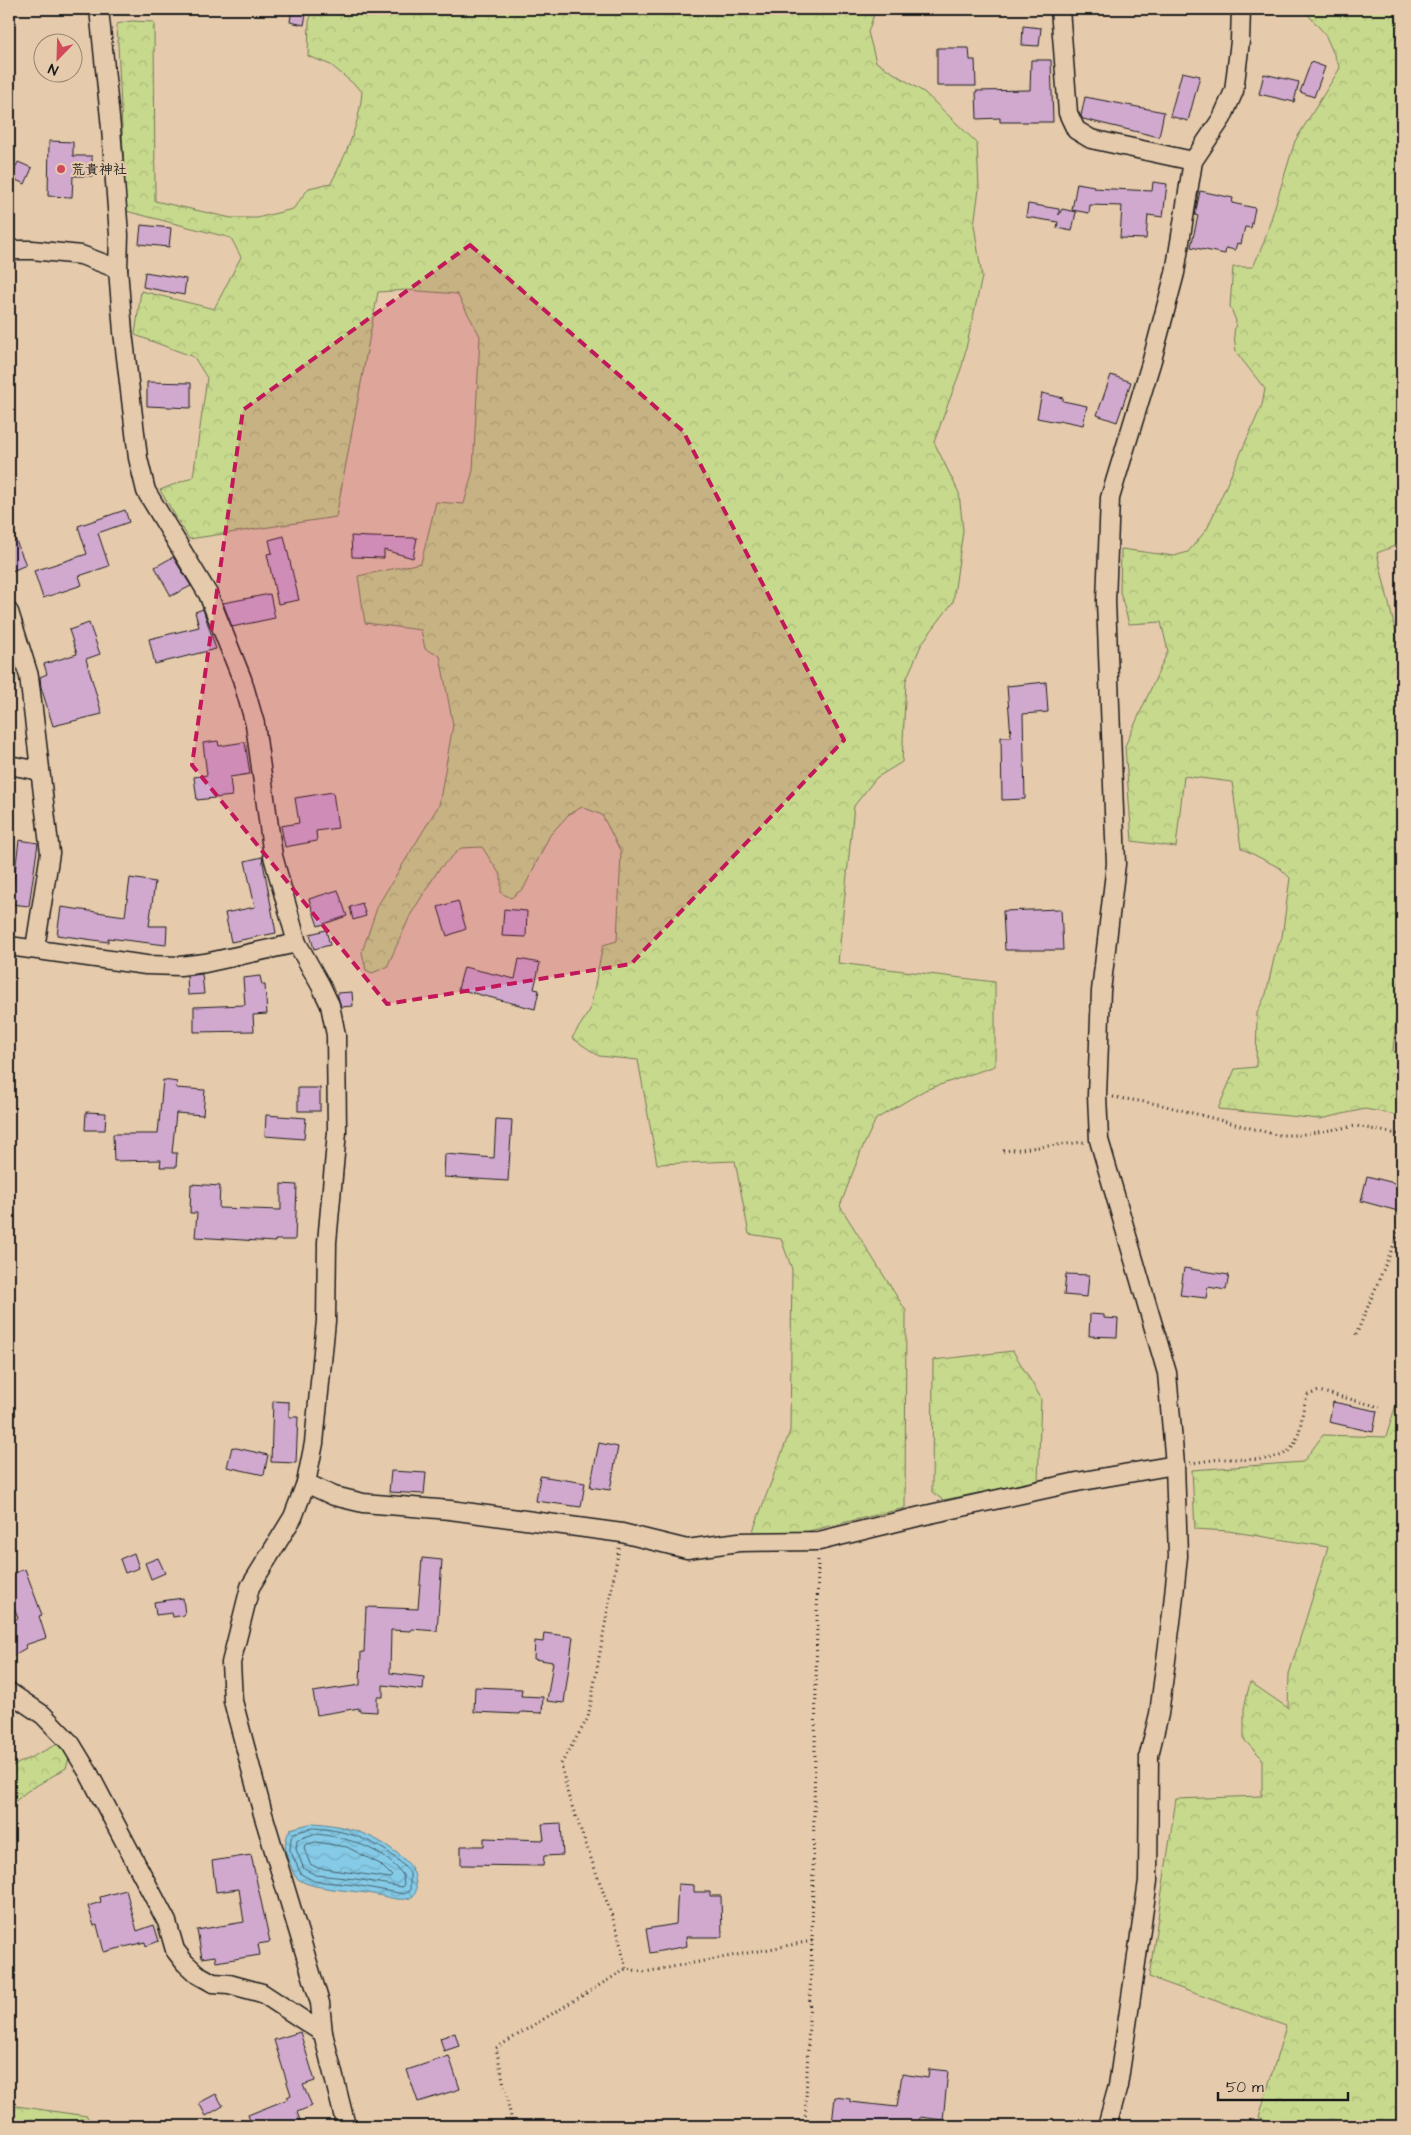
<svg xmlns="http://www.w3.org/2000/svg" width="1411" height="2135" viewBox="0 0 1411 2135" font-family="'Architects Daughter','Klee One',sans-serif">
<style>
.forest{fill:url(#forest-crowns);stroke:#727a54}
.water{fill:url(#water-waves);stroke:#5b8495}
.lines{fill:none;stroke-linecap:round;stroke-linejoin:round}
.shore{stroke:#46626d;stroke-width:1}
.building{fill:#d1a9cf;stroke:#1c1c1c}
.street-casing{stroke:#1c1c1c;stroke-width:21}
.path{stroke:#1c1c1c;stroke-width:3;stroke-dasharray:1 4;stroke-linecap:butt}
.street{stroke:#e5caac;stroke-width:18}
.marked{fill:#c2185b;fill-opacity:0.2;stroke:#c2185b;stroke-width:4;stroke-dasharray:10 6;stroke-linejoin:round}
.poi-dot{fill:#d1495b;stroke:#e5caac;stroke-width:2}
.labels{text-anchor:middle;stroke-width:4;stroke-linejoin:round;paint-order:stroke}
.poi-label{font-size:14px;font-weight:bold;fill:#1c1c1c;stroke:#e5caac;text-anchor:start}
</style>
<defs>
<pattern id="forest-crowns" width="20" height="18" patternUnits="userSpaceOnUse" patternTransform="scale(1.25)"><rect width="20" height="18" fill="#c7d98d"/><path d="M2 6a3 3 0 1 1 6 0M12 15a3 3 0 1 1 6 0" fill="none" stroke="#aaba79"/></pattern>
<pattern id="water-waves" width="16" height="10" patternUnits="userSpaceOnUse" patternTransform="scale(1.25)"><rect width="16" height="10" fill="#85cae6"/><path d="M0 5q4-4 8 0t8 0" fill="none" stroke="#72adc5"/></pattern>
</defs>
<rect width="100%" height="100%" fill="#e5caac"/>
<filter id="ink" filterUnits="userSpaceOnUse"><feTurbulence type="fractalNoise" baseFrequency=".02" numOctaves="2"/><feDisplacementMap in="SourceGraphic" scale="10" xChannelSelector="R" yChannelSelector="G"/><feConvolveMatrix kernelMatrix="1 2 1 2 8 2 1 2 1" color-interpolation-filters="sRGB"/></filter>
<g filter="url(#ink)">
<g class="forest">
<path d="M313,9H876L868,32L876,62L925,93L977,143L979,189L974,225L982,277L962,366L934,442L959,493L963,531L953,602L922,643L906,680L902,762L876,778L854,806L838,963L995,982V1066L925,1090L876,1119L861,1151L840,1206L906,1311L905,1508L767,1541L753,1531L790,1431L792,1269L781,1239L749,1234L735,1161L657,1164L638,1060L599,1056L572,1038L590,1010L603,945L617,941L621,852L602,815L582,807L569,814L550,835L524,888L511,898L501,893V876L482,847L461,848L439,869L411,914L387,967L372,973L366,970L362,952L378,905L439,805L453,725L440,656L425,649L421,630L365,623L358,576L421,563L436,502L464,504L473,470L480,336L457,294L407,290L378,292L336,517L189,539L160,490L193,477L207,378L194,357L135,335L141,291L214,309L241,257L231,238L126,211L117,24L131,21L154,22L155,201L231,218H257L293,209L309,188L331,183C346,155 360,123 362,91L331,65L308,56L309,22Z"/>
<path d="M1303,9H1394L1402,40V543L1377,553L1402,659V960L1393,1050L1402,1062V1116L1365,1109L1320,1119L1218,1109L1235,1069L1256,1067L1257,1013L1266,994L1275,954L1282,937L1290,878L1280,868L1241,848L1232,782L1184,776L1176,847L1132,841L1125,746L1168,651L1161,622L1129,624L1120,592L1121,549L1174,556L1188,552L1207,529L1262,405L1265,389L1236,352L1234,334L1236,321L1230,306L1233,267H1253L1264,242L1295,141L1340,68L1325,34Z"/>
<path d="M1013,1351L1041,1398L1038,1481L943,1500L932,1492L933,1360Z"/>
<path d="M1402,1385V2126H1279L1259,2117L1286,2026L1149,1977L1176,1799L1262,1796V1758L1244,1740V1709L1250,1682L1288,1708L1289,1674L1328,1547L1228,1531L1195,1529L1192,1470L1303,1462L1323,1435L1386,1437Z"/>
<path d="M60,1743L69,1758L66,1768L26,1792L9,1807V1768Z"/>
<path d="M9,2105L87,2116L92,2126H9Z"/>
</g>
<path class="water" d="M313,1823C344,1825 374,1834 398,1854C411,1865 415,1869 416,1886C417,1889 416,1893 413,1896C404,1904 383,1895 372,1894C355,1890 305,1890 295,1876C293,1872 291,1866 289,1862C284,1850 284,1841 290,1829Z"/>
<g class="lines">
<g class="shore">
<path d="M314,1828C349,1830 388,1844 410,1873V1891L404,1894L355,1885L314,1881L301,1874L290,1850L291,1838L294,1833Z"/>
<path d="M314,1834C346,1836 384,1849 403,1875L404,1886L402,1887L356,1879L316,1875L304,1869L296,1849L297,1840Z"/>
<path d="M316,1842L347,1847L380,1864L392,1876L390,1878L318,1868L310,1864L304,1848L305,1845Z"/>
</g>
</g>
<g class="building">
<path d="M292,9H307L304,25L290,22Z"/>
<path d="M1023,26L1041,28L1039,46L1022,45Z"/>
<path d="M937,48H969L970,60H975L976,86H937Z"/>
<path d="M1031,60H1051L1053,122H1000V118L977,119L976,91L1030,90Z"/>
<path d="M1311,62L1325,67L1314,97L1300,92Z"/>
<path d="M1182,72L1200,76L1188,121L1170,116Z"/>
<path d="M1264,74L1299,82L1294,102L1259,94Z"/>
<path d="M1085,97L1164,112L1159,137L1083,119L1081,116Z"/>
<path d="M49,141L73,142V156H92V176H73L72,197L48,196Z"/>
<path d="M18,162L32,168L25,184L11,178Z"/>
<path d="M1153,182L1167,184L1163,217L1148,215L1146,239L1120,238L1122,206L1090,205L1089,213L1072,210L1077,183L1094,186L1093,188L1152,191Z"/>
<path d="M1200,191L1233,198L1232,203L1255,208L1251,228L1245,227L1241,244L1237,243L1235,250L1226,248L1225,254L1191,247L1198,216L1195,215Z"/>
<path d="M1028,204L1059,209V215L1062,209L1076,212L1072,231L1057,228L1058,222L1026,217Z"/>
<path d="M141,225L171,228L169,247L139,244Z"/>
<path d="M145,272L186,279L184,295L143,287Z"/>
<path d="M1111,375L1131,382L1117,422L1097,415Z"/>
<path d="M147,382L191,383V408L147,406Z"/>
<path d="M1042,393L1063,398V401L1087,406L1083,425L1059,420L1058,422L1037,418Z"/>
<path d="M125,510L129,522L98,533L109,566L79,576L82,585L43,598L34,571L87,554L78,526Z"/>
<path d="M9,524L26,565L12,571L9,564Z"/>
<path d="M284,536L299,600L278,604L267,554L272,553L269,540Z"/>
<path d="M351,536L370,537L417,538L413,558L384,550V558L352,557Z"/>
<path d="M173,557L191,586L171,596L155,567Z"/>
<path d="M270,594L275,618L232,627L223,603Z"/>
<path d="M203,609L216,649L155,664L149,639L199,627L195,612Z"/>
<path d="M89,623L100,654L86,659L102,714L53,726L41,687L40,677L47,674L44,664L77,654L69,630Z"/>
<path d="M1046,682L1048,712L1023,714L1025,799L1002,800L1001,737H1011L1007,686Z"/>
<path d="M218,741L219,746L245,742L250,774L230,777L232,796L197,800L194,777L207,775L203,743Z"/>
<path d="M333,792L338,828L316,831L317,841L285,847L281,826L299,823L295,798Z"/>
<path d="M19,840L38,843L29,906L11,904Z"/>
<path d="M262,857L276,933L231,942L225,913L255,907L245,861Z"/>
<path d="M130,878L155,882L149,926H167L166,945L108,938V942L57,935L61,907L125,916Z"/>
<path d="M338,890L347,916L318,926L309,899Z"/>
<path d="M458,901L466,929L447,936L438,907Z"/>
<path d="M362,903L366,916L353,920L350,907Z"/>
<path d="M504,909L527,911L526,937L502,936Z"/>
<path d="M1061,909L1063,950H1005L1003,911Z"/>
<path d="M326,930L330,945L314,949L310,934Z"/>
<path d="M519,959L540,963L534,989L539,990L535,1009L458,989L464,967L515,979Z"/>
<path d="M202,974L204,994L188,995L187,976Z"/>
<path d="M260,976L262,985H265L267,1014L253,1015L254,1031L194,1032V1007L245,1005L243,978Z"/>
<path d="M352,992L353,1006L341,1007L337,993Z"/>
<path d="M163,1080L177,1082L176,1088L205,1090L203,1115L176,1113L172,1153H177L176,1167H160L161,1160L114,1161L113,1134H158Z"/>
<rect x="298" y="1088" width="22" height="23"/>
<path d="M86,1112L106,1113L105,1130H85Z"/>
<path d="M266,1115L306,1118L304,1139L265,1136Z"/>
<path d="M496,1119L512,1120L508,1181L444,1177L445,1154L494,1158Z"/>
<path d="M1367,1176L1402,1185L1398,1211L1361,1201Z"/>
<path d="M191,1184L220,1186L219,1208L281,1210V1184L297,1185L295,1240H275V1242L195,1237L197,1213H190Z"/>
<path d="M1184,1268L1229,1275L1226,1290L1208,1287L1206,1298L1180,1295Z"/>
<path d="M1066,1274L1089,1275L1087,1297L1064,1295Z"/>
<path d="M1090,1314L1104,1315V1318L1118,1319L1117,1337L1089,1336Z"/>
<path d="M273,1401L289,1402V1417H298L296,1463L271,1462Z"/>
<path d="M1333,1402L1377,1411L1373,1432L1329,1422Z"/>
<path d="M599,1443L618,1447L610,1490L590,1487Z"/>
<path d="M232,1447L268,1455L264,1475L227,1467Z"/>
<path d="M391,1471L426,1473L424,1494L389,1492Z"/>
<path d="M540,1476L585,1483L581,1507L536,1501Z"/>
<path d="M134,1553L139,1568L125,1573L120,1559Z"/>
<path d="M158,1558L165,1573L151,1579L145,1563Z"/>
<path d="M422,1558L442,1560L437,1631L411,1629V1631L391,1630L390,1673L424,1677L423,1690L383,1685V1697H377V1712L359,1711V1708L317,1715L313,1692L360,1685L361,1652H364L366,1607L418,1609Z"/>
<path d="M25,1569L42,1615L39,1616L46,1638L25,1645L26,1648L9,1658V1624L18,1618L9,1593L14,1591L9,1575Z"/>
<path d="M183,1598L185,1615L173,1617L172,1613L156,1615L154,1602Z"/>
<path d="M544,1633L573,1637L564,1703L547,1701L553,1662L534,1659L535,1641L543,1642Z"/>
<path d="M475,1687L522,1689L521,1696L543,1697L542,1713L521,1712L520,1714L474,1712Z"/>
<path d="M561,1823L563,1855L544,1856L543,1866L461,1865V1846H484V1838L544,1840L542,1824Z"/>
<path d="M251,1855L270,1942L258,1944L260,1955L216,1962L215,1956L202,1958L197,1930L244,1922L239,1889L216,1892L212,1861Z"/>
<path d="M678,1884L694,1885V1892H710V1896H721L722,1937H686L687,1946L650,1953L646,1929L676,1924Z"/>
<path d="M126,1890L137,1931L154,1925L159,1941L146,1946L145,1942L104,1952L97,1925L94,1926L88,1906L101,1902L100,1897Z"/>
<path d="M300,2032L315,2081L303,2085L312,2106L297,2112L302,2126H252L248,2115L288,2099L287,2097L291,2095L274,2040Z"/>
<path d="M455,2033L459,2046L444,2051L440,2038Z"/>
<path d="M449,2056L460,2089L418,2102L407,2070Z"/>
<path d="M929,2069L948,2071L943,2120L920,2117L919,2126H857L832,2124L835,2097L850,2099V2102L897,2107L902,2074L928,2078Z"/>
<path d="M216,2094L223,2106L206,2116L199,2103Z"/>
</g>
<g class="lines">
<defs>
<g id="street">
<path d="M99,9L111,128L119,235L118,269L123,332L138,458L146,491L208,594L242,679L255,724L273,856L297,943L321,986L330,1005L336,1035L337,1132L327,1242L326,1321L314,1443L306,1483L293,1517L250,1587L231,1663L233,1701L263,1814L320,2003L323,2033L346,2126"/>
<path d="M1060,9L1068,113L1076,130L1091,139L1193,161"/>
<path d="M9,250H32L81,255L118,269"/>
<path d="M9,612L29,676L50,853L35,948"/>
<path d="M9,765L40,771"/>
<path d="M9,946L146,965L180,966L205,963L297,943"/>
<path d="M306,1483L334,1496L363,1503L450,1510L622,1533L687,1549L739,1542L819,1541L921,1516L1077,1482L1175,1465"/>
<path d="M9,1692L43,1715L71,1744L88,1772L167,1922L175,1950L185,1963L197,1974L213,1983L229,1984L262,1993L323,2033"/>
<path d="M1107,2126L1118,2086L1148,1881L1149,1755L1159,1714L1172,1614L1178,1556L1175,1465L1167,1373L1099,1140L1097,1095L1101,991L1116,864L1106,601L1110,498L1152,360L1175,273L1193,161L1222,118L1234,91L1240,41L1241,9"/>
</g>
</defs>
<use href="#street" class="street-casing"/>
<g class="path">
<path d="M1113,1097L1158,1104L1277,1135H1298L1356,1126L1402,1135"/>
<path d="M1003,1151L1084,1142"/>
<path d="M1356,1335L1402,1225"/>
<path d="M1190,1463C1200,1462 1211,1460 1221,1459C1241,1458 1281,1465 1293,1446C1303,1431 1300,1411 1308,1395L1319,1391L1380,1407"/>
<path d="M619,1548L588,1718L561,1764L568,1795L617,1930L626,1969"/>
<path d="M812,1941L818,1557"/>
<path d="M513,2126L496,2048L626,1969L645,1972L812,1941L805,2126"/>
</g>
<use href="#street" class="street"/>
</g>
</g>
<path class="marked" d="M470,245L683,431L844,740L631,964L387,1004L192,765L243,410Z"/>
<circle class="poi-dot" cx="61" cy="169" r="5"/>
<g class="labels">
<g class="poi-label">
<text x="71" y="174">荒貴神社</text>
</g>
</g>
<rect width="1411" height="2135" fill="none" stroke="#e5caac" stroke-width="30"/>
<rect x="15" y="15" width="1381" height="2105" fill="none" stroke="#1c1c1c" stroke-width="2" filter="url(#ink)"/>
<g transform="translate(58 58) rotate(203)"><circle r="24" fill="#e5caac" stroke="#958472"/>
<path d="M0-4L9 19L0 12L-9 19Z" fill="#d1495b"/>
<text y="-8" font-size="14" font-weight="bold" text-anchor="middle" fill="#1c1c1c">N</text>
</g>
<path d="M1218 2092v8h130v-8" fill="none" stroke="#1c1c1c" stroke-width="2.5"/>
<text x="1226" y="2092" font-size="15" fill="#1c1c1c" stroke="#e5caac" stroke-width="4" paint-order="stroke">50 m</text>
</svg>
